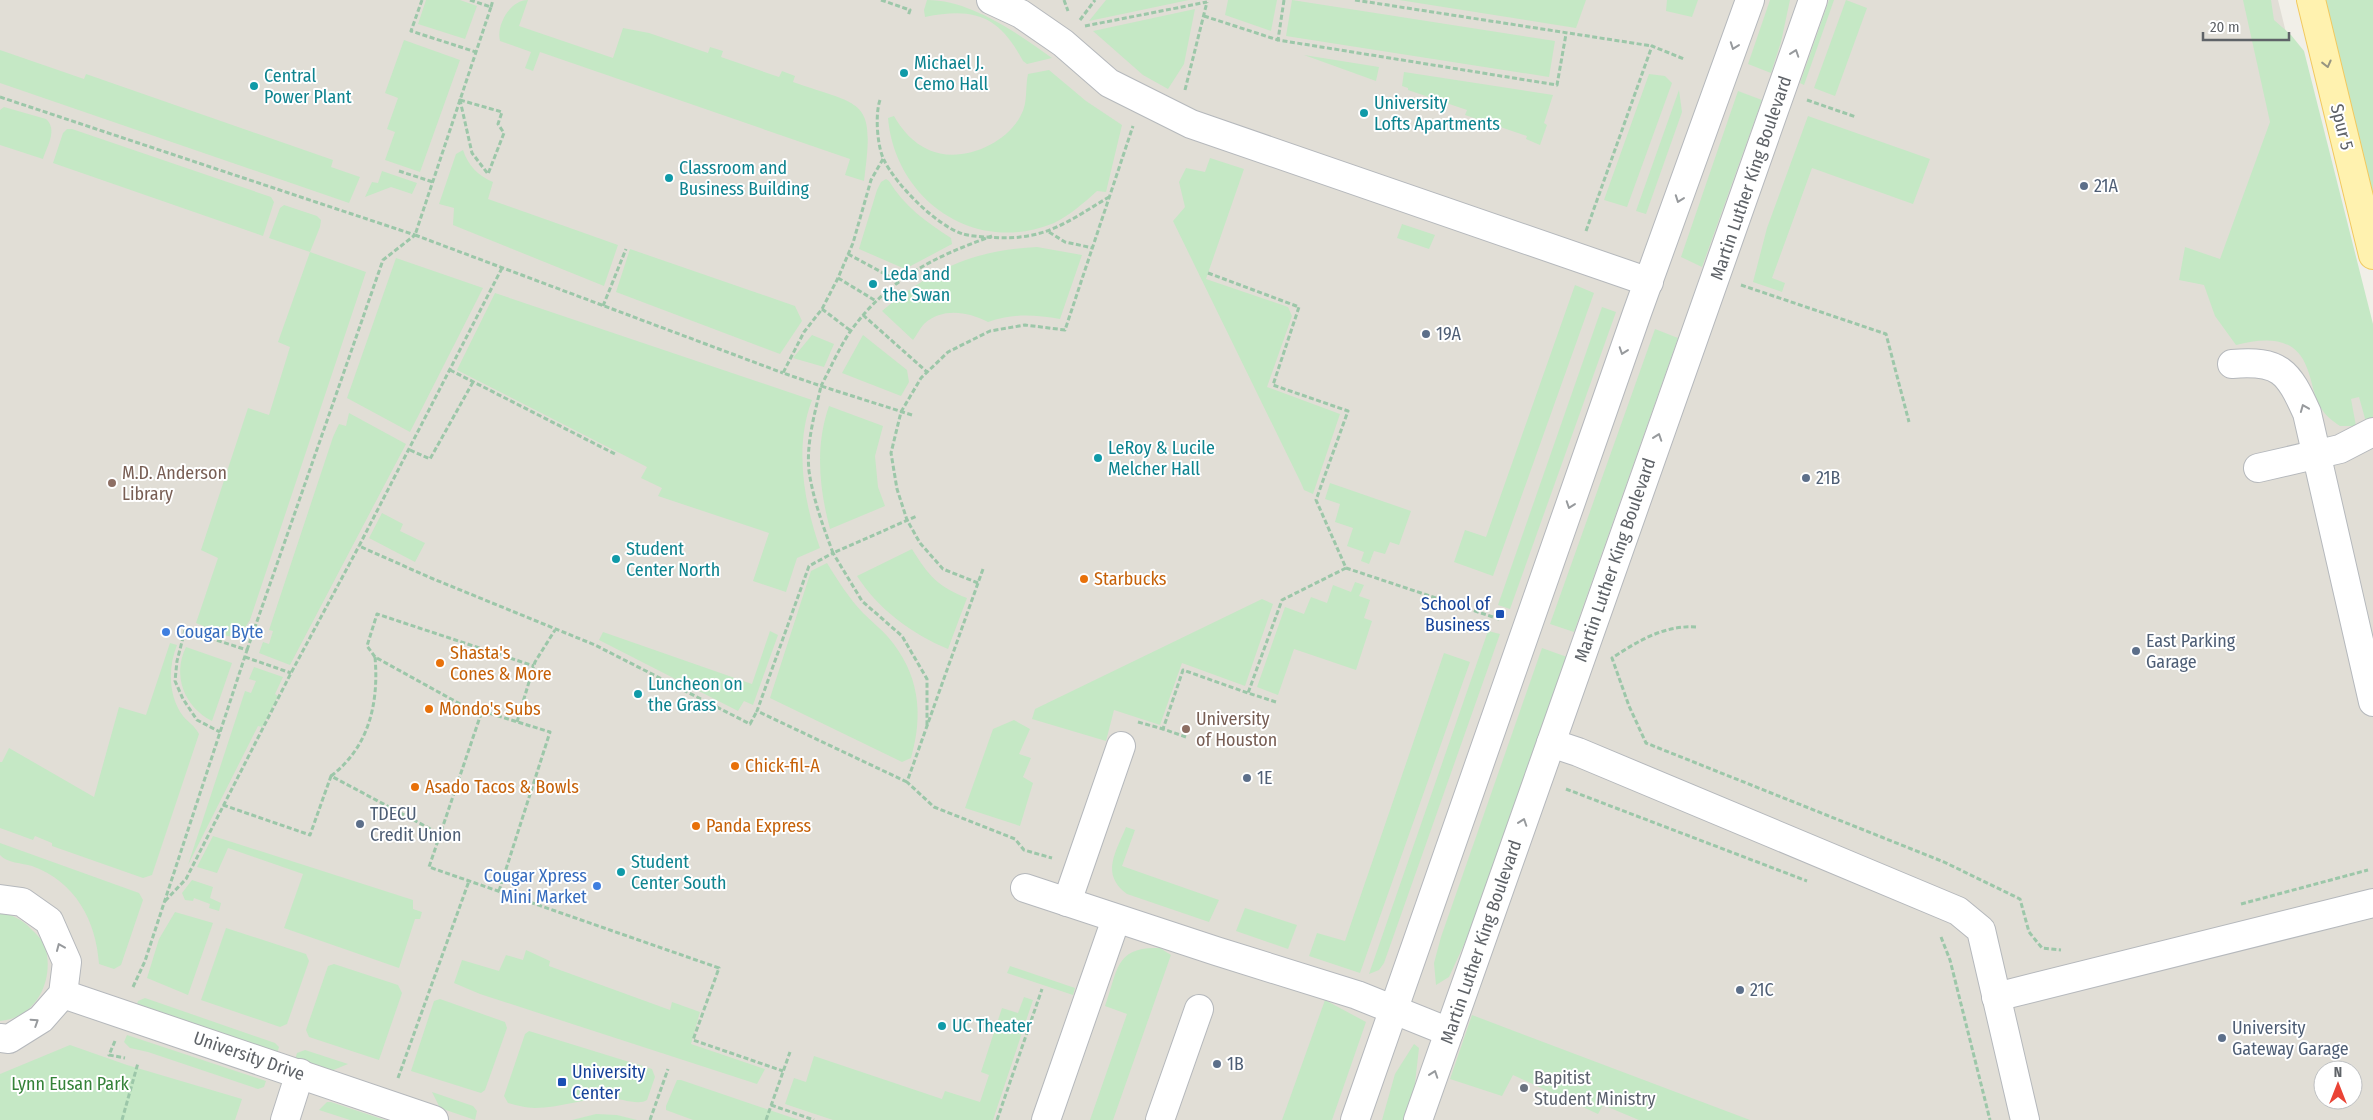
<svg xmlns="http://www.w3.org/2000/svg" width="2373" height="1120" viewBox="0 0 2373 1120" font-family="'Fira Sans Condensed',sans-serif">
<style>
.education{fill:#e1ded6;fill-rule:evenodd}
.green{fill:#c5e8c5}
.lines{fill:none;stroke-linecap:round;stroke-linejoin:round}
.minor-casing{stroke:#b5b8bc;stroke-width:30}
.major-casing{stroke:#f2c960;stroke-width:30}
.path{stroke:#9cc7a9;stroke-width:3;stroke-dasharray:5 2.5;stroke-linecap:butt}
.minor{stroke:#fff;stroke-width:28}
.major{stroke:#fff2af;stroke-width:28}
.oneway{stroke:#979a9d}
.oneway2{stroke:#979581}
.culture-dot{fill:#0f9aa8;stroke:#fff;stroke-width:2}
.service-dot{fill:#5c6f8a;stroke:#fff;stroke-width:2}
.education-dot{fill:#8d6e63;stroke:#fff;stroke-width:2}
.food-dot{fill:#e8710a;stroke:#fff;stroke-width:2}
.transit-dot{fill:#1a4fb4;stroke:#fff;stroke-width:2}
.shop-dot{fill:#3f7fe0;stroke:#fff;stroke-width:2}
.worship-dot{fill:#6b7280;stroke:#fff;stroke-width:2}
.labels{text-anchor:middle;stroke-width:4;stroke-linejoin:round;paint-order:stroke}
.culture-label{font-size:18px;fill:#0d838f;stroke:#fff;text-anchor:start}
.street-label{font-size:18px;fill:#5f6368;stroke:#fff}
.service-label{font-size:18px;fill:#4e5e75;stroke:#fff;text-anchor:start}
.education-label{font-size:18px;fill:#785e54;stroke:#fff;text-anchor:start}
.food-label{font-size:18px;fill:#c56008;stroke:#fff;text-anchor:start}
.transit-label{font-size:18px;fill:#164399;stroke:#fff;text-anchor:end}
.shop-label{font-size:18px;fill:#366cbe;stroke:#fff;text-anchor:start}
.worship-label{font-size:18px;fill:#5b616d;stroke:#fff;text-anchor:start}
.park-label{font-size:18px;fill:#348238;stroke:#fff}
</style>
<rect width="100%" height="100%" fill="#f1efe8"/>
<path class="education" d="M0,0H2278L2373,388V1120H0ZM2323,1070H2353V1100H2323Z"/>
<g class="green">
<path d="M426,0H460L477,6L465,39L418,24Z"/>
<path d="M528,0L519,26L613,58L623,28L649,33L708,53L710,47L723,51L721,57L779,77L782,71L795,76L793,82C865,107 875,98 864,181L845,175L850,159L540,52L533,71L525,68L531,52L500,41C496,25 510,0 528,0Z"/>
<path d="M927,0C971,0 1017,33 1052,58L1027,64L1023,61C999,16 975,7 925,17L924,10Z"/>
<path d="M1106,0H1189L1089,21Z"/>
<path d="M1228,0H1277L1271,31L1225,15Z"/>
<path d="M1292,0L1555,41L1549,77L1286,36Z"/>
<path d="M1399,0H1586L1576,28Z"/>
<path d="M1667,0H1698L1692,17L1666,11Z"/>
<path d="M1770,0H1790L1781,42L1771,73L1748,64Z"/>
<path d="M1829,0H1834L1804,85L1800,83Z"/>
<path d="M1846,0L1867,8L1835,96L1814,88Z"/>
<path d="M2243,0H2271L2274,20L2291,35L2304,51L2373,324V420L2366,422L2359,397L2351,399L2356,426H2340C2334,422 2327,417 2323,411C2313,397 2313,383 2307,368C2295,335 2264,338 2236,345L2215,316L2204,285L2179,280L2185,247L2220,259L2270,122Z"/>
<path d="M2323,0H2373V195Z"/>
<path d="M1195,9L1184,64L1168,89L1143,75L1093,31Z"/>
<path d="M404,40L460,60L420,172L385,160L395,132L387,129L398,98L385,93Z"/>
<path d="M0,50L84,79L86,74L333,160L331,167L360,177L349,203L0,83Z"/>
<path d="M1304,55L1379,67L1376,81Z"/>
<path d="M1049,70L1086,101L1122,125L1106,192L1097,191C1085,202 1069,216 1054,223C975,256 895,200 888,118L894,116C902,130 913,143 929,150C960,164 1006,145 1021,115C1028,103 1025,87 1028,74Z"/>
<path d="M1404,72L1553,95L1544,123L1547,125L1540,145L1526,139L1527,136L1465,115L1467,110L1408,90V88L1402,86Z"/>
<path d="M1649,74L1665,76L1672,83L1627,207L1604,200Z"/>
<path d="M1679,90L1682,112L1646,214L1636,211Z"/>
<path d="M1738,91L1762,100L1702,267L1681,257Z"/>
<path d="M4,107L46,119C58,130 47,146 43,159L0,145V110Z"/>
<path d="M1808,116L1930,159L1913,204L1812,168L1772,278L1785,283L1782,292L1753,282L1767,228Z"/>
<path d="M67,129H72L271,197L274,202L263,236L53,163L63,133Z"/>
<path d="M463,150C468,165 478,176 493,182L488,199L618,245L604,286L453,225L454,208L439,204L456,154Z"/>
<path d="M1210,158L1244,169L1206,279L1288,307L1292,316L1267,387L1340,414L1313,494L1304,490L1301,483L1173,221L1185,207L1179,182L1186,168L1205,172Z"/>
<path d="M382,171L417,183L412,194L391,187L365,197L372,182L378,183Z"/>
<path d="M886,179L889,181C904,206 926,222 951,238L952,244L905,269L859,249L877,190L881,182Z"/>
<path d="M284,205L317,216L321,220L320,227L310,252L366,272L250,620L239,637L227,636L196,623L218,558L201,550L248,408L269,415L290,347L278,342L310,252L269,238L280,208Z"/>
<path d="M1402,224L1435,235L1429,249L1397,238Z"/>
<path d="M1037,247L1082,255L1060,319C1035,315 1013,313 988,322C968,312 943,307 924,324C920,328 917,335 913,340L882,311C933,269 970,251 1037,247Z"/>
<path d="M630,249L795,306L802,321L780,354L616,292Z"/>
<path d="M396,258L483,288L410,432L347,398Z"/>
<path d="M1575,285L1594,293L1493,576L1454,562L1465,530L1486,537Z"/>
<path d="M495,293L812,400C794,447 804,503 820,548L797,558L786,592L753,581L769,533L658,496L662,488L641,478L647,467L457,370Z"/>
<path d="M1602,307L1616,312L1510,609L1498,605Z"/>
<path d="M1655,329L1678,338L1574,632L1550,624Z"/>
<path d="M812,335L834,344L824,367L793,358Z"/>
<path d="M863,335L907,370L909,382L901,396L842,373Z"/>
<path d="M829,406L883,426L875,456L878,487L885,506L830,529C819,488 815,446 829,406Z"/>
<path d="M349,413L406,444L290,665L259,653L263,642L269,644L273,631L269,630L333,437L339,424L346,426Z"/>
<path d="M1330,483L1411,511L1399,545L1390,542L1385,554L1374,551L1369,564L1361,561L1364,552L1347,546L1353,528L1335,522L1340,504L1325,499Z"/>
<path d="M382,513L403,524L400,531L425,543L415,562L369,538Z"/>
<path d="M912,549C928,575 938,587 967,598L948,649C912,634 878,609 857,576Z"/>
<path d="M827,563C838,581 849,598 863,613C871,621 880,628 888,637C919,673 924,713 911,758L902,762L770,698L811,571Z"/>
<path d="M1355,582L1364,585L1359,596L1370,600L1364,618L1372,621L1356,670L1294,649L1278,695L1257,687L1285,607L1304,614L1311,597L1327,603L1333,585L1351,592Z"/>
<path d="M1262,599L1273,604L1245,686L1182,663L1160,725L1114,710L1106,741L1032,719L1035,709Z"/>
<path d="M770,631L778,635L753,705L744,701L738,711L599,640L603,632L752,684Z"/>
<path d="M1488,631L1500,634L1384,963L1379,970L1369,974Z"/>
<path d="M170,643L177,645C168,667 168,696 183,716C188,722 195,726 199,734L152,875L143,878L52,846V843L35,836L33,840L0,828V762H2L9,748L94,797L119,707L146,715Z"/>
<path d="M186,647L232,663L212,721C184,707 172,675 186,647Z"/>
<path d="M1542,648L1567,657L1467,938L1449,977L1436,985L1434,963L1441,937Z"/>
<path d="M1444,653L1470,662L1360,973L1309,956L1317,933L1345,941Z"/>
<path d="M254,667L283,677L275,694L278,696L262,727L258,726L188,865L245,691L251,693L256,681L249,679Z"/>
<path d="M1014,720L1030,729L1019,754L1031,758L1023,777L1033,783L1020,826L965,808L993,729Z"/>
<path d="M1126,827L1135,830L1122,866L1219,900L1209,922L1127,894C1100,874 1116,852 1126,827Z"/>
<path d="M213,836L413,900V909L422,912L420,919H415L399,968L284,928L303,874L228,848L217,873L197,867Z"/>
<path d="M0,843L139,893L143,900L121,965L114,969L99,964C96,921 76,882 32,866C22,863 7,863 0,855Z"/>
<path d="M192,880L213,887L210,898L221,903L219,911L209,908L210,904L194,898L193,901L185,900L182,893Z"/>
<path d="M1245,908L1297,925L1288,949L1236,931Z"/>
<path d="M175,912L213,923L188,995L147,978L159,939Z"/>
<path d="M0,913C11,914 23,920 30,928C35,933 43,940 45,946C55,979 37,1018 0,1021Z"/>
<path d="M226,928L306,954L309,961L287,1024L280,1027L201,1000Z"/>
<path d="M1160,948L1171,955L1113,1120H1090L1127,1014L1105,1006C1118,970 1115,946 1160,948Z"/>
<path d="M526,950L550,961L549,966L670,1010L672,1002L700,1012L691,1044L765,1069L757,1084L480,994L454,983L462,960L499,971L506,955L523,960Z"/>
<path d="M334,964L398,985L402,993L379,1060L309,1037L306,1030L328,966Z"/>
<path d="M1010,966L1075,988L1073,995L1007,973Z"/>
<path d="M1024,997L1033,1000L993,1120H833L785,1104L794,1078L806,1082L814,1056L942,1099L945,1091L980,1102L989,1075L981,1072L1002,1008L1018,1013Z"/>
<path d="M145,998L275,1043L279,1047L277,1054L136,1007L138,1001Z"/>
<path d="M440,999L505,1022L507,1028L485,1090L481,1093L411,1071L434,1001Z"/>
<path d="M1325,1000L1366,1022L1332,1120H1282Z"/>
<path d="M1472,1015L1750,1120H1639L1603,1105L1598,1114L1513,1075L1502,1096L1450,1079Z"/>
<path d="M529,1031L652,1069L655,1077L647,1100C639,1106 619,1098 609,1098C584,1098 560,1108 535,1108C526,1108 516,1105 508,1103L504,1096L525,1034Z"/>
<path d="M127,1035L266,1081L264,1087L258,1089L148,1052L130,1048L124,1042Z"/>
<path d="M1414,1044L1419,1048L1414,1092L1404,1120H1382L1395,1074Z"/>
<path d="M70,1045L127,1065L242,1099L235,1120H0V1074Z"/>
<path d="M305,1050L348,1064L331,1071L295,1060L297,1053Z"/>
<path d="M677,1080H681L799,1120H693L666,1110V1106Z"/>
<path d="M432,1092L473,1106L477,1111L475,1120L440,1108Z"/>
<path d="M327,1102H331L385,1120H350L319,1110Z"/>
<path d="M596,1114L617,1115L637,1120H572Z"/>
</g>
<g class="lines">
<defs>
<g id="minor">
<path d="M991,0L1021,14L1063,43L1109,83L1191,124L1649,282"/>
<path d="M2232,364C2280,360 2288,371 2307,413L2373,702"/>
<path d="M2258,468L2340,449L2373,432"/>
<path d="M1551,743L1578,752L1958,911L1981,930L2025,1120"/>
<path d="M1025,888L1216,951L1357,995L1449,1032"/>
<path d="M0,899L22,902L49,921L67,962L63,994L41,1019L9,1039L0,1038"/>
<path d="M1067,902L1121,746"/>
<path d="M63,994L434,1120"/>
<path d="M1996,997L2373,903"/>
<path d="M285,1120L300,1073"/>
<path d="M1046,1120L1116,919"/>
<path d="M1160,1120L1199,1009"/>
<path d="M1355,1120L1637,313L1750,0"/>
<path d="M1418,1120L1813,0"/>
</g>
<path id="major" d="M2311,0L2373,255"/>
</defs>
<use href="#minor" class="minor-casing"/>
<use href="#major" class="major-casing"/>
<g class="path">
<path d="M422,0L411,31L476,52"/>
<path d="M470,0L491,7L415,235L783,373"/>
<path d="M881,0L910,10L908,16"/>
<path d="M1064,0L1068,11"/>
<path d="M1284,0L1278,40L1557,85L1566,34"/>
<path d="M1355,0L1652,46"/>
<path d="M491,7L493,0"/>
<path d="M1204,16L1278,40"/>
<path d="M1080,20L1095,0"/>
<path d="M1085,26L1207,2"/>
<path d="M1185,90L1207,2"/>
<path d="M0,97L415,235"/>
<path d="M460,100L502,112L498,124L504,133L488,174L472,153Z"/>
<path d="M880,100C875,114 877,146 884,160C896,185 937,226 963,234C972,237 1010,239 1020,237C1054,234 1080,214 1109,197"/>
<path d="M1807,100L1856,117"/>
<path d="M883,159L871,180L853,243L838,278L822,309L804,332L783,373L821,386C831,367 840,346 852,329C890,278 934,257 992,236"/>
<path d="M399,171L433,182"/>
<path d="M1586,231L1652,46L1684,59"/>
<path d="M1049,232L1065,242L1093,248"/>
<path d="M848,254L898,281"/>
<path d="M502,268L359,546L431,578L595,645L750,724L757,711"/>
<path d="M1208,273L1299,307L1273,385L1348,411L1316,500L1346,568L1499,619"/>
<path d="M838,278L876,301"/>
<path d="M1741,285L1886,334L1909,422"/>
<path d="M603,306L626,249"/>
<path d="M822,309L851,331"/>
<path d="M863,315L927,372"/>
<path d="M450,370L615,454"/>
<path d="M912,415L821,386C815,413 806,443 809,471C813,499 823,526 833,553L917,516"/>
<path d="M410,450L430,459L473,382"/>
<path d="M983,569L907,782L934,807L1015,839L1024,850L1052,858"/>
<path d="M978,583L943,569L920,543L907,520L897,489L891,453L901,412L921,378L948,352L990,331L1025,325L1065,330L1133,126"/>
<path d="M1696,627C1664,625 1638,641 1612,658L1629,706L1646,743L1944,862L2020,899L2029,932L2042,948L2061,950"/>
<path d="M247,650L383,260L415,235"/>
<path d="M245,657L291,673"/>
<path d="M375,657L367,646L377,614L534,666"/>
<path d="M1276,702L1248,693L1282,600L1346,568"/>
<path d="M517,722L535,662L555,630"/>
<path d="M1138,722L1163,729"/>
<path d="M1186,737L1163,729L1183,670L1248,693"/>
<path d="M331,776C369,747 379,703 375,657L480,715"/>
<path d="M907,782L757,711L809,566L833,553L862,601L902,636L927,679V726"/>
<path d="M1566,789L1807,881"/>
<path d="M223,805L310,835L331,776L440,834"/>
<path d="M499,891L550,732L482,711L429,867L719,968L693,1040L783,1071"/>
<path d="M165,901L186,879L291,673L359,546"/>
<path d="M2241,904L2368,870"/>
<path d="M1941,937L1950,960L1990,1120"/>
<path d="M133,987L145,961L247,650L185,630L177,661L175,681L183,699L197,720L220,732"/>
<path d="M115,1041L109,1055L125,1058"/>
<path d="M398,1078L469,881"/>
<path d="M771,1105L814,1120"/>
<path d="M122,1120L138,1063"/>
<path d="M650,1120L668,1069"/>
<path d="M766,1120L790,1052"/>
<path d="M997,1120L1042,989"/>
</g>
<use href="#minor" class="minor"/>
<use href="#major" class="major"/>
</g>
<defs><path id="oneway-chevron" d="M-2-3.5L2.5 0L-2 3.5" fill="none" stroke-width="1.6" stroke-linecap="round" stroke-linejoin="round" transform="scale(1.25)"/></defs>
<g class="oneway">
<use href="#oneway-chevron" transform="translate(1734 46) rotate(110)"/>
<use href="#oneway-chevron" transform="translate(1795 53) rotate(-71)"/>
<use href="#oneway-chevron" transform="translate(1679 199) rotate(110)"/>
<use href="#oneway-chevron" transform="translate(1623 351) rotate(109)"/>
<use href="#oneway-chevron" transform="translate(2304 408) rotate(-112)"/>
<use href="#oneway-chevron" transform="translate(1658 437) rotate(-71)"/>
<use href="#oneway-chevron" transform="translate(1570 505) rotate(109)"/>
<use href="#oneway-chevron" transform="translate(1523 822) rotate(-71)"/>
<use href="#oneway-chevron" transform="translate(60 947) rotate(-113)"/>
<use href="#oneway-chevron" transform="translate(35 1022) rotate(-33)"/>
<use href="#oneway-chevron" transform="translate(1434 1074) rotate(-71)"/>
</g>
<use class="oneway2" href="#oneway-chevron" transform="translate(2327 64) rotate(76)"/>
<g class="culture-dot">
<circle cx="904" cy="73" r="5"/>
<circle cx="254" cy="86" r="5"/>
<circle cx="1364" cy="113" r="5"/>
<circle cx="669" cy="178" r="5"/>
<circle cx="873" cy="284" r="5"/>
<circle cx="1098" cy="458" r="5"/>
<circle cx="616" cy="559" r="5"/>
<circle cx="638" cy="694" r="5"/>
<circle cx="621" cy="872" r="5"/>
<circle cx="942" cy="1026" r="5"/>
</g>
<g class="service-dot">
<circle cx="2084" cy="186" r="5"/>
<circle cx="1426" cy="334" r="5"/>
<circle cx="1806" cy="478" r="5"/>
<circle cx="2136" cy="651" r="5"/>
<circle cx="1247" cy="778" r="5"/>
<circle cx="360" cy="824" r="5"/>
<circle cx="1740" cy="990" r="5"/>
<circle cx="2222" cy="1038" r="5"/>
<circle cx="1217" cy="1064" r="5"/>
</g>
<g class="education-dot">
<circle cx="112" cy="483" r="5"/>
<circle cx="1186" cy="729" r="5"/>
</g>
<g class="food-dot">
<circle cx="1084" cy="579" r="5"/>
<circle cx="440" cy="663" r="5"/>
<circle cx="429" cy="709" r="5"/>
<circle cx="735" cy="766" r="5"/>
<circle cx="415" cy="787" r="5"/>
<circle cx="696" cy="826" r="5"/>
</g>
<g class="transit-dot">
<rect x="1495" y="609" width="10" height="10" rx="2.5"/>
<rect x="557" y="1077" width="10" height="10" rx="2.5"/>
</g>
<g class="shop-dot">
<circle cx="166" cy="632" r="5"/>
<circle cx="597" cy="886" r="5"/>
</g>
<circle class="worship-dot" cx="1524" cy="1088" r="5"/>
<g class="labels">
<g class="culture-label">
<text x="914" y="69">Michael J.<tspan x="914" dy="21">Cemo Hall</tspan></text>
<text x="264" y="82">Central<tspan x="264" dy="21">Power Plant</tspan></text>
<text x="1374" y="109">University<tspan x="1374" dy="21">Lofts Apartments</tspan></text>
<text x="679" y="174">Classroom and<tspan x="679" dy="21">Business Building</tspan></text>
<text x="883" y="280">Leda and<tspan x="883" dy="21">the Swan</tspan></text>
<text x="1108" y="454">LeRoy &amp; Lucile<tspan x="1108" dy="21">Melcher Hall</tspan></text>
<text x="626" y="555">Student<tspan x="626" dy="21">Center North</tspan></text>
<text x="648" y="690">Luncheon on<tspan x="648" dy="21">the Grass</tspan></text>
<text x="631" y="868">Student<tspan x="631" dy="21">Center South</tspan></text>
<text x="952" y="1032">UC Theater</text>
</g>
<g class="street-label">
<text transform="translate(2342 127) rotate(76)" y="6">Spur 5</text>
<text transform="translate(1751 178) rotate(-71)" y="6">Martin Luther King Boulevard</text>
<text transform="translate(1615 560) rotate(-71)" y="6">Martin Luther King Boulevard</text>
<text transform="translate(1481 942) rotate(-71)" y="6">Martin Luther King Boulevard</text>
<text transform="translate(249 1056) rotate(19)" y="6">University Drive</text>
</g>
<g class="service-label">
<text x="2094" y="192">21A</text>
<text x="1436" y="340">19A</text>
<text x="1816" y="484">21B</text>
<text x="2146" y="647">East Parking<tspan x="2146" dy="21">Garage</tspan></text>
<text x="1257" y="784">1E</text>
<text x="370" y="820">TDECU<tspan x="370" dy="21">Credit Union</tspan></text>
<text x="1750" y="996">21C</text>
<text x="2232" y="1034">University<tspan x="2232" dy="21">Gateway Garage</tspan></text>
<text x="1227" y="1070">1B</text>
</g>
<g class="education-label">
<text x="122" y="479">M.D. Anderson<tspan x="122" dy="21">Library</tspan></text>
<text x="1196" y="725">University<tspan x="1196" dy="21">of Houston</tspan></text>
</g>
<g class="food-label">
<text x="1094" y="585">Starbucks</text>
<text x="450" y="659">Shasta's<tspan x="450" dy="21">Cones &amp; More</tspan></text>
<text x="439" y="715">Mondo's Subs</text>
<text x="745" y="772">Chick-fil-A</text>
<text x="425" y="793">Asado Tacos &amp; Bowls</text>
<text x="706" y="832">Panda Express</text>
</g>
<g class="transit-label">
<text x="1490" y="610">School of<tspan x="1490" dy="21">Business</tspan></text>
<text x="572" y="1078" text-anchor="start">University<tspan x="572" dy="21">Center</tspan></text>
</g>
<g class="shop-label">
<text x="176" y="638">Cougar Byte</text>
<text x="587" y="882" text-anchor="end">Cougar Xpress<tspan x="587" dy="21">Mini Market</tspan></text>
</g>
<g class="worship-label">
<text x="1534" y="1084">Bapitist<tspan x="1534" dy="21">Student Ministry</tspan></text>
</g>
<g class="park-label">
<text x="70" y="1090">Lynn Eusan Park</text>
</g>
</g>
<g transform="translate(2338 1085)"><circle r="24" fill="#ffffff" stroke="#bfc1c3"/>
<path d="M0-4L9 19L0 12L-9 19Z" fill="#ea4335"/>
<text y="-8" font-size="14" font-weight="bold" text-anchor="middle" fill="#5f6368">N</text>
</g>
<path d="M2203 32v8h86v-8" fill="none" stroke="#5f6368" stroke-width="2.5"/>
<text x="2210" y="32" font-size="15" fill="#5f6368" stroke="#ffffff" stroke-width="4" paint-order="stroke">20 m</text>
</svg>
